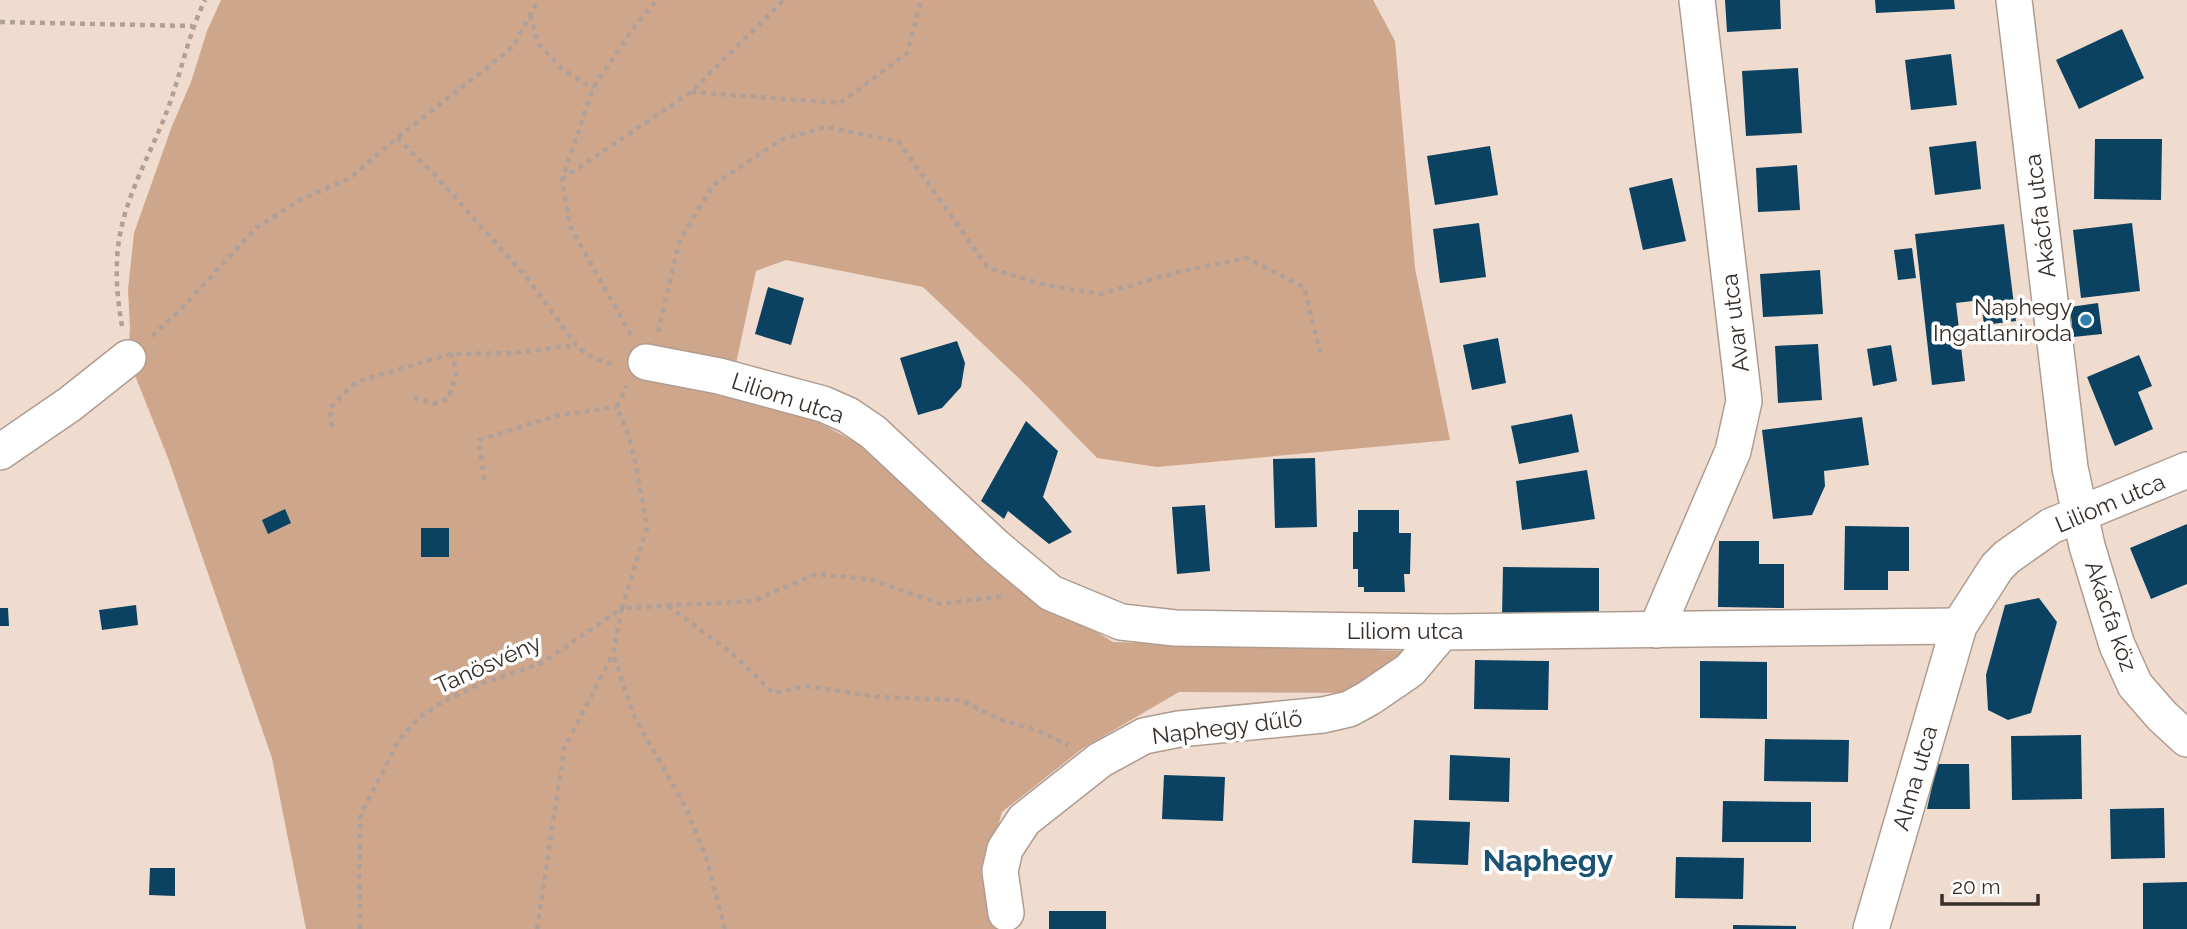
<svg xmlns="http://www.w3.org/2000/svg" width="2187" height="929" viewBox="0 0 2187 929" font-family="Raleway,sans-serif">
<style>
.green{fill:#cea68c}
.building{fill:#0b4261}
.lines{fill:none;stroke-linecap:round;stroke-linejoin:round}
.minor-casing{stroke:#af9c90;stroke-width:38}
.path{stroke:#b1a097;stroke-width:4.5;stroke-dasharray:5 5;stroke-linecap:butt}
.minor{stroke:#fff;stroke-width:35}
.poi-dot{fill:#2d7fb0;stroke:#fff;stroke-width:2.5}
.labels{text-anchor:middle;stroke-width:7;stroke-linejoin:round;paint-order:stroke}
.street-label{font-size:23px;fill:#362e29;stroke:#fff}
.poi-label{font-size:23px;fill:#362e29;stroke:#fff;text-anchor:end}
.district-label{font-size:30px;font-weight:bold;fill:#1a5374;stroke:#fff}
</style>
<rect width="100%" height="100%" fill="#f0dbcf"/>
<path class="green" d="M221,0H1373L1395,41L1415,268L1450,440L1157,467L1097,458L1026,385L923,287L786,260L756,271L730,391L779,401L857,443L1005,576L1113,642L1403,651L1384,677L1357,693L1179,692L1083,748L1002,812L987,866L998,929H306L272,758L168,458L128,358L130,328L128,290L134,233L172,126L191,82L207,31Z"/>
<g class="building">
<path d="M1725,0H1780L1781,29L1727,32Z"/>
<path d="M1875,0H1954L1955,9L1876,13Z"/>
<path d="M2122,29L2144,78L2079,109L2056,60Z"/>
<path d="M1951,54L1957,105L1911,110L1905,60Z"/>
<path d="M1798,68L1802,133L1746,136L1742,71Z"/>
<path d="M2095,139H2162L2161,200L2094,199Z"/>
<path d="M1976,141L1981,189L1935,195L1929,147Z"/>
<path d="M1490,146L1498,195L1435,205L1427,156Z"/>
<path d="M1797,165L1800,210L1758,212L1756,168Z"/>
<path d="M1672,178L1686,241L1643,250L1629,188Z"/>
<path d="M1479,223L1486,277L1440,283L1433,229Z"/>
<path d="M2132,223L2140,291L2081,298L2073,230Z"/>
<path d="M2004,224L2016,321L1984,325L1981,300L1956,303L1965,381L1932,385L1915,234Z"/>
<path d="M1912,248L1916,278L1898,280L1894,250Z"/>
<path d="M1820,270L1823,314L1763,317L1760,274Z"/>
<path d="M768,287L804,298L791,345L755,334Z"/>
<path d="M2098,303L2102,334L2073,337L2070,307Z"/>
<path d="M1498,338L1506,383L1472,390L1463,345Z"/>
<path d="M957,341L965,363L961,387L942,408L918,415L900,358Z"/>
<path d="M1818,344L1822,400L1778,403L1775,346Z"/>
<path d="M1891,345L1897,381L1873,386L1867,349Z"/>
<path d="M2139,355L2152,386L2138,392L2153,429L2115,446L2087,377Z"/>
<path d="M1572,414L1579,452L1519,464L1511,426Z"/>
<path d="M1862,417L1869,465L1824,471L1825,486L1812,515L1773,519L1762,430Z"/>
<path d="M1026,421L1058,451L1043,497L1072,532L1049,544L1008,511L1004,519L981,501Z"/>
<path d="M1315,458L1317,527L1275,528L1273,459Z"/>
<path d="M1587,470L1595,519L1522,530L1516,481Z"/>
<path d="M1205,505L1210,571L1177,574L1172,507Z"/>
<path d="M285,509L291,523L268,534L262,520Z"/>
<path d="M1358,510H1399V533H1411L1410,574H1404L1405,592H1364V587H1358V569H1353V532H1358Z"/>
<path d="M2187,524V584L2151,599L2130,548Z"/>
<path d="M1845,526L1909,527V571H1888V590H1844Z"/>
<rect x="421" y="528" width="28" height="29"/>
<path d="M1719,541H1759V564H1784V608L1718,607Z"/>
<path d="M1503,567L1599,568V618L1502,617Z"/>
<path d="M2039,598L2057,622L2031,713L2008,720L1988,710L1986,675L2005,605Z"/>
<path d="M136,605L138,625L102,630L99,610Z"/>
<path d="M0,608H8L9,626H0Z"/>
<path d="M1475,660L1549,661L1548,710L1474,709Z"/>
<path d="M1700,661L1767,662V719L1700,718Z"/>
<path d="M2081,735L2082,799L2012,800L2011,736Z"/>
<path d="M1765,739L1849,740L1848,782L1764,781Z"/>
<path d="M1450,755L1510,758L1509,802L1449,800Z"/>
<path d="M1937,764H1969L1970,809H1927Z"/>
<path d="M1164,775L1225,777L1223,821L1162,819Z"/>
<path d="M1723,801L1811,802V842H1722Z"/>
<path d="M2164,808L2165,858L2111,859L2110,809Z"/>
<path d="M1414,820L1470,822L1468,865L1412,863Z"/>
<path d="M1676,857L1744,858L1743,899L1675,898Z"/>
<path d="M150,868H175V896L149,895Z"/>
<path d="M2187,882V929H2143V883Z"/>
<rect x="1049" y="911" width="57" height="18"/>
<path d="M1733,925L1796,926V929H1733Z"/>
</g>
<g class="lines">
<defs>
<g id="minor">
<path d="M2014,0L2070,468L2087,546L2117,645L2135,685L2162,716L2187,739"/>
<path d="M646,362L719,376L823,404L848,415L873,432L996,547L1051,593L1121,622L1175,628L1442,632L1959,626"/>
<path d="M0,452L70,404L128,358"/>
<path d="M1656,630L1733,451L1744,401L1697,0"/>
<path d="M1006,913L1000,871L1005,849L1024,820L1100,760L1144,736L1179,729L1323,715L1349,709L1369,698L1410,670L1442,632"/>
<path d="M1871,929L1959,626L1997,567L2007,557L2051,526L2187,470"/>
</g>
</defs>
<use href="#minor" class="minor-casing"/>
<g class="path">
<path d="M530,15L538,43L562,69L593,88"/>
<path d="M0,22L192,26"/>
<path d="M691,92L840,103L907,53L921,0"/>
<path d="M397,138L435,175L528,279L576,345C585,354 600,363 614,364"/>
<path d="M562,179L691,92L784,0"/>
<path d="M122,326C116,293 114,257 122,225C131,186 153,148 167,111C181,74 188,35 205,0"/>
<path d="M658,332L679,242L713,185L781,140L826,127L899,142L988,268L1045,285L1101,294L1178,272L1246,258L1304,287L1320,352"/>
<path d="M631,335L570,226L562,180L593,88L637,23L657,0"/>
<path d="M152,336L180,310L256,228L298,201L350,178L397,138L513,47L538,0"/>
<path d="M414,397L433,404L448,399L457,373L451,354"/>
<path d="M332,427L330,408L356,382L451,354L514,353L576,345"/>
<path d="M484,480L479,440L559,415L617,407"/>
<path d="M668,606L733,654L773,693L806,686L880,697L961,700L999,719L1038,731L1068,745"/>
<path d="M360,929L359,873L361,814L399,740L418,718L444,701L480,684L542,663L622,608L647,528L636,465L629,437L617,407L627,386"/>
<path d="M537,929L564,749L613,654"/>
<path d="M725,929L706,857L685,806L634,716L613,654L622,608L753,601L816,574L869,579L941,604L1003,596"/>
</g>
<use href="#minor" class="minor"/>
</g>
<circle class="poi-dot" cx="2086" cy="320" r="7"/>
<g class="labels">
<g class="street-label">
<text transform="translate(2040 216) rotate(-97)" y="8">Akácfa utca</text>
<text transform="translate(1735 323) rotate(-97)" y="8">Avar utca</text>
<text transform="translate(788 398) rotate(18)" y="8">Liliom utca</text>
<text transform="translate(2110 503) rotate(-23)" y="8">Liliom utca</text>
<text transform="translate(2111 616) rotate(71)" y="8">Akácfa köz</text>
<text x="1405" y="639">Liliom utca</text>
<text transform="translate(488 664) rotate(-24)" y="8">Tanösvény</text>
<text transform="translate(1227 727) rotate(-7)" y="8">Naphegy dűlő</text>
<text transform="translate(1915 778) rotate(-74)" y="8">Alma utca</text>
</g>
<g class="poi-label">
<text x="2072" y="315">Naphegy<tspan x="2072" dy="26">Ingatlaniroda</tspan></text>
</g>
<g class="district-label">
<text x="1548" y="871">Naphegy</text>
</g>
</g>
<path d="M1942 894v10h96v-10" fill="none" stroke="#362e29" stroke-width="3.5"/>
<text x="1952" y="894" font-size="21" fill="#362e29" stroke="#ffffff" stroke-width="5" paint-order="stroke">20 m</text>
</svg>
